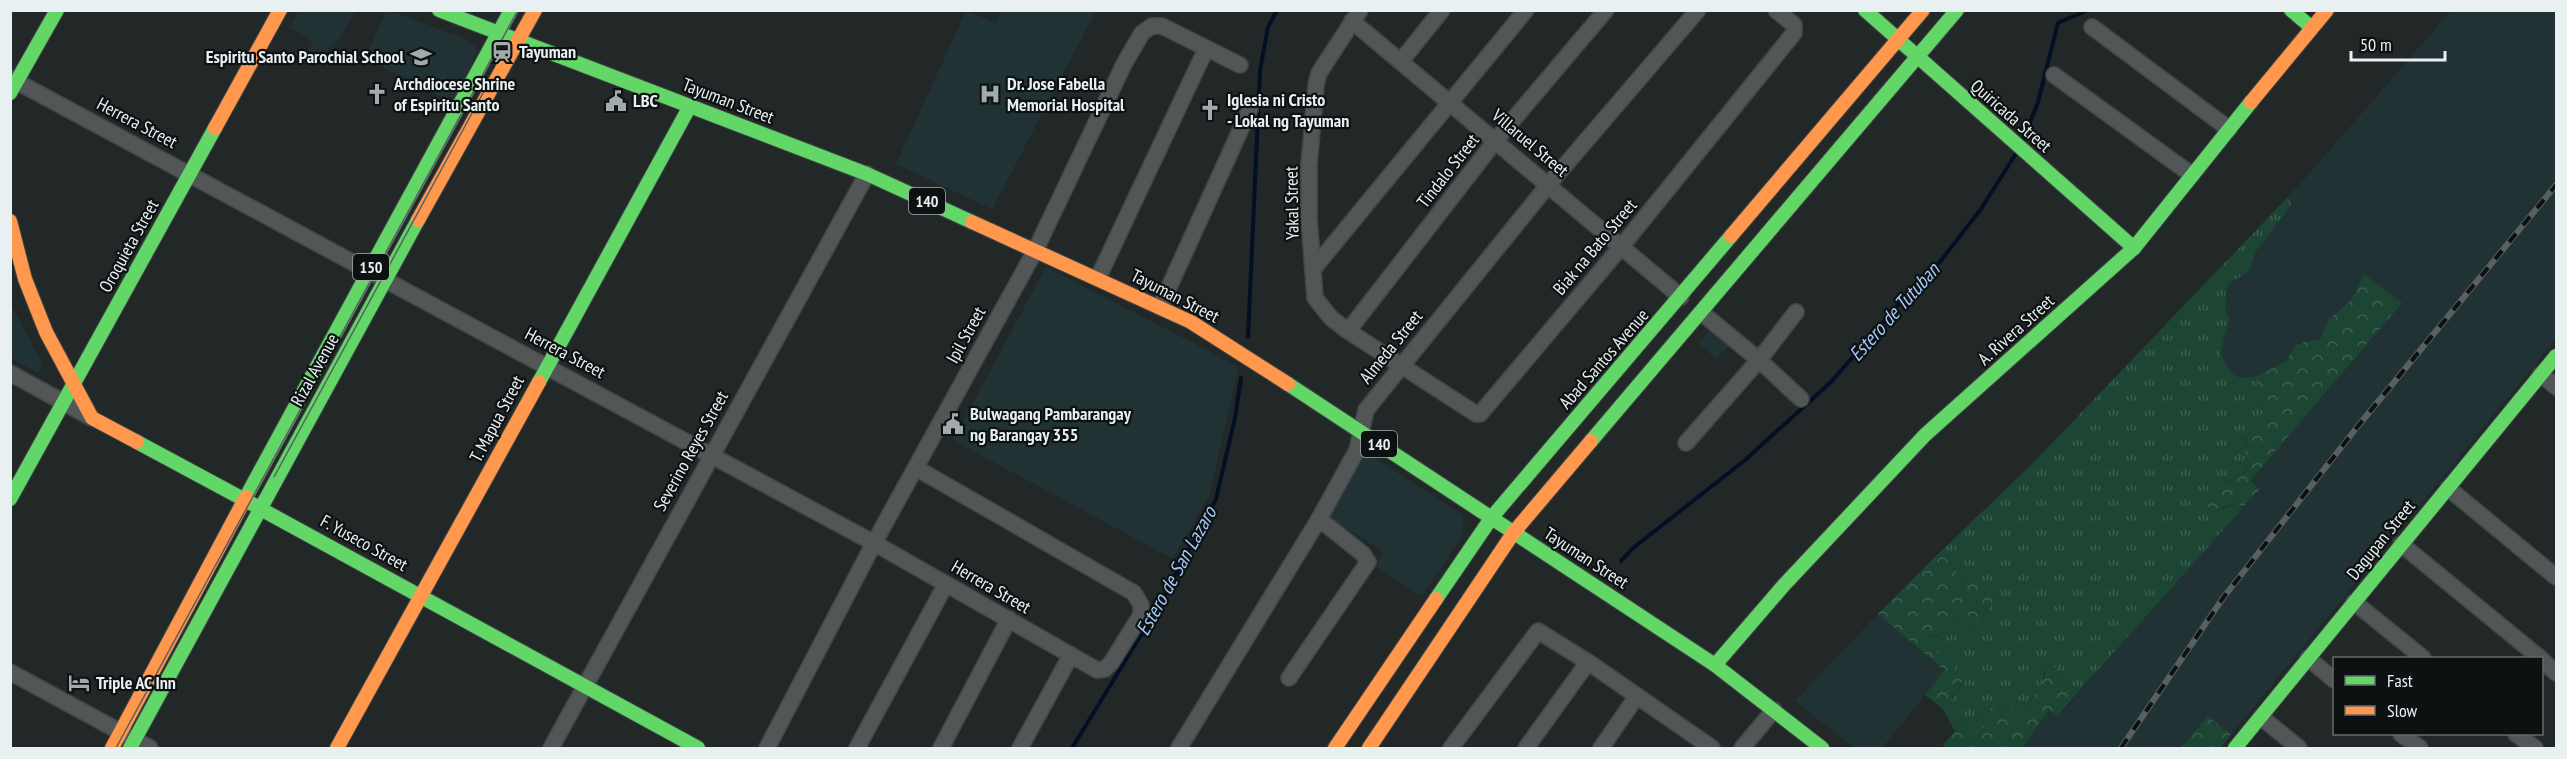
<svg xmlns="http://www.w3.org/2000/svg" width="2567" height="759" viewBox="0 0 2567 759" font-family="'PT Sans Narrow',sans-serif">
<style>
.built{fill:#213235}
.grass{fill:url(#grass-tufts)}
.forest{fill:url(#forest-crowns)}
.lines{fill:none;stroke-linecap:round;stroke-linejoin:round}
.stream{stroke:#030f23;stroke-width:4}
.street-casing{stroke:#404546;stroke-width:18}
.fast-casing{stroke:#404546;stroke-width:16}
.slow-casing{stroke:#404546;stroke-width:16}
.street{stroke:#525656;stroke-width:15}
.fast{stroke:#63d668;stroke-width:14}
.slow{stroke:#ff974d;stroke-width:14}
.tram{stroke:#5a5f5f;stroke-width:1.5}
.rail-casing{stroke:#5a5f5f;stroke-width:6}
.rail{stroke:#0d1112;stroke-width:4;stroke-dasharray:11;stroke-linecap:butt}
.labels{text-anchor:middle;stroke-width:4.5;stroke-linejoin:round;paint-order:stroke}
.shield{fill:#0d1112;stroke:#a7adae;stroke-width:1.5}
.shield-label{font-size:16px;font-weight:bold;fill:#e9f0f1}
.poi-label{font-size:18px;font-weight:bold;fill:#e9f0f1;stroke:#0d1112;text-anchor:start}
.street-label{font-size:18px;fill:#e9f0f1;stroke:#0d1112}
.water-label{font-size:20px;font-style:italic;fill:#a3caf7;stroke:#0d1112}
</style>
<defs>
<pattern id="grass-tufts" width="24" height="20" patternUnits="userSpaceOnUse" patternTransform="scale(1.5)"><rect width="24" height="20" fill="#1c4533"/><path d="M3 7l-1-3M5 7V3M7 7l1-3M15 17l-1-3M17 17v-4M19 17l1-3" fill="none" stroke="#3d6051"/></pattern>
<pattern id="forest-crowns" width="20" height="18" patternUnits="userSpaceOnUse" patternTransform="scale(1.5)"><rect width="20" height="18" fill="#1c4533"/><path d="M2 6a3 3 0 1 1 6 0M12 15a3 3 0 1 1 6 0" fill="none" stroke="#3d6051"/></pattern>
</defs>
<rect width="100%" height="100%" fill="#222828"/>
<g class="built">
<path d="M387,10L461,37L473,44L477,50L455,105L365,58Z"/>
<path d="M299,11H355L339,40L332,44L319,62L306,56L313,41L289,28Z"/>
<path d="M966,11L995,23L1001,11H1096L992,209L896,164Z"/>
<path d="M2451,11H2556V339L2231,735L2208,717L2181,748H2022L2049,710L2059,716L2128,634L2259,490L2250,481L2162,328L2300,184Z"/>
<path d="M1046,267L1239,367L1209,496L1173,559L953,440Z"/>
<path d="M10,302L43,365L38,373L11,358Z"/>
<path d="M1713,327L1731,343L1716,359L1699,343Z"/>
<path d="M1365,452L1463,515V534L1422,596L1375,567L1383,551L1327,516Z"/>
<path d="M1878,614L1944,671L1882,748H1855L1795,701Z"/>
</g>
<path class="grass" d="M2288,197L2291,205L2256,251L2248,272C2240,278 2228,280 2226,292C2225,299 2228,300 2225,307L2229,319L2220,354C2234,373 2230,382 2258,376L2257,403L2262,419L2253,425L2244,438L2248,445L2245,452L2249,460C2247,475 2237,479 2224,481L2221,509L2238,503L2242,509L2080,690L2062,685L2060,674L2045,670L2041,687L2022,711C2008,710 1997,699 1983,715L1984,727L1980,736L1968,739L1964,732V726L1951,709L1950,702L1964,681L1954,671L1955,665L1934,650L1926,639L1929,636L1938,637L1953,623L1972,626L1980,624L1998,592C1986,585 1973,584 1962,577C1952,570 1949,556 1938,554L2030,466Z"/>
<g class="forest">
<path d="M2364,274L2402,303L2250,481L2260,489L2242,508L2238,503C2225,505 2216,514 2204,504C2207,499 2210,491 2215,487C2227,476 2259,480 2245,452L2248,445L2244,430L2262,419L2256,397L2258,376L2286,361L2295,347L2304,342L2320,340L2329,319L2352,299Z"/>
<path d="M1938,554C1949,556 1952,570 1962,577C1973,584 1988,583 1998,592L1980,624L1972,626L1953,623L1942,636H1929L1927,639L1934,650L1954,662V671L1964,679L1950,702C1951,713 1959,716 1963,725C1965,730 1964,733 1968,739L1980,736L1984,727L1983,715C1999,697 2008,713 2023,710L2041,687L2047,668L2055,667L2059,669L2062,685L2080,690L2058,716L2049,710L2022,748H1947L1943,745L1955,731L1943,709L1925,695L1944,670L1878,614Z"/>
<path d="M2208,716L2231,735L2220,748H2181Z"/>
</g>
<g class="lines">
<g class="stream">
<path d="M2023,140L2038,102L2058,23L2088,10"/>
<path d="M1248,337L1260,71L1268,27L1277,10"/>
<path d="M1621,561L1633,548L1744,461L1831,382L1898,305L1935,268L1981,209L2017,152"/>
<path d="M1072,748L1160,604L1216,499L1235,418L1241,378"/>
</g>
<defs>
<g id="street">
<path d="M1360,10L1319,73L1316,85L1309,165V218L1315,298L1331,318L1348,331L1476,414H1480L1621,247L1794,33V25L1776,10"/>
<path d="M1352,21L1681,297"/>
<path d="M2092,27L2229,129"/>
<path d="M1401,61L1442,10"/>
<path d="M2054,75L2192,175"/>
<path d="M10,78L874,543L1097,670L1105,669L1111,663L1141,615V605L1134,593L916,468"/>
<path d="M1314,268L1526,10"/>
<path d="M1098,278L1206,49"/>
<path d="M1160,307L1250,109"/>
<path d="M1702,313L1759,360L1801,399"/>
<path d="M1348,331L1496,140L1606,10"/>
<path d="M10,373L92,418"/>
<path d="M2541,374L2556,387"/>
<path d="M1686,443L1759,360L1796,312"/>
<path d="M2448,488L2556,577"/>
<path d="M2401,544L2540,658"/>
<path d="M2354,602L2423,658"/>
<path d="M2308,658L2334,680"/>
<path d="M2542,660L2556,673"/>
<path d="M10,672L150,748"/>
<path d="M1289,678L1368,562L1363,554L1319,519"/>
<path d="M2261,717L2299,748"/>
<path d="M2401,734L2420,748"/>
<path d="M2516,734L2535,748"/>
<path d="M551,748L867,174"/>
<path d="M767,748L874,543L1035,251L1124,64L1142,33L1152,26H1162L1240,65"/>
<path d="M857,748L946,584"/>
<path d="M941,748L1009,619"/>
<path d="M1020,748L1071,655"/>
<path d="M1179,748L1319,519L1357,450L1366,410L1549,184L1698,10"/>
<path d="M1451,748L1538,631L1588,662L1712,748"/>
<path d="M1526,748L1588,662"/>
<path d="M1601,748L1637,696"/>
<path d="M1742,748L1774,710"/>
</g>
<g id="fast">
<path d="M439,10L867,174L972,222"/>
<path d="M1865,10L2134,248"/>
<path d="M2291,10L2311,27"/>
<path d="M10,93L57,10"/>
<path d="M539,382L690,106"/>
<path d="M1288,384L1715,665L1822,748"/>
<path d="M1591,441L1957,10"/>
<path d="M137,442L256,506"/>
<path d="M246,497L511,10"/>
<path d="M10,499L215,128"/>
<path d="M259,508L698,748"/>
<path d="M1436,599L1492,517L1731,236"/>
<path d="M1715,665L1784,585L1925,435L2134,248L2251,102"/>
<path d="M130,748L418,220"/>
<path d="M2235,748L2556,356"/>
</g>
<g id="slow">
<path d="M2251,102L2327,10"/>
<path d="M215,128L280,10"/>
<path d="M418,220L535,10"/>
<path d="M10,221L25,279L46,332L92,418L137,442"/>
<path d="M972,222L1191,322L1288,384"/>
<path d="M1731,236L1923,10"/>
<path d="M112,748L246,497"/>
<path d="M337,748L539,382"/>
<path d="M1335,748L1436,599"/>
<path d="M1369,748L1514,532L1591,441"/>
</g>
</defs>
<use href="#street" class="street-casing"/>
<use href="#fast" class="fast-casing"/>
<use href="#slow" class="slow-casing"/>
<use href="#street" class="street"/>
<use href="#fast" class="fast"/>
<use href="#slow" class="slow"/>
<g class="tram">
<path d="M274,477L489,82"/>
<path d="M116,748L518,10"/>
</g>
<defs>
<path id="rail" d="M2121,748L2223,598L2358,426L2556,185"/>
</defs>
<use href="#rail" class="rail-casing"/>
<use href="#rail" class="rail"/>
</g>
<defs>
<symbol id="station-bare" viewBox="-9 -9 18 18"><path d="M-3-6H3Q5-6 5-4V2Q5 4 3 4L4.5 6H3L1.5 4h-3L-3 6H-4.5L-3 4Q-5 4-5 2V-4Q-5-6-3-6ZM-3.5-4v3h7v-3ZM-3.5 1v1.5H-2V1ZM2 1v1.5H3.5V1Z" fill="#a3aaab" stroke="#0d1112" stroke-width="2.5" paint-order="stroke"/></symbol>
<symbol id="school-bare" viewBox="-9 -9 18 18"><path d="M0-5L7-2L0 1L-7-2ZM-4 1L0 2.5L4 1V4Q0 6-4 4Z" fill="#a3aaab" stroke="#0d1112" stroke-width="2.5" paint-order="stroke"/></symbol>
<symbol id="church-bare" viewBox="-9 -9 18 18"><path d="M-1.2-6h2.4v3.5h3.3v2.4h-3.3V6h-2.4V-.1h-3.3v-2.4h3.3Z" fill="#a3aaab" stroke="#0d1112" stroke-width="2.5" paint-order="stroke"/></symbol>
<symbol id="hospital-bare" viewBox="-9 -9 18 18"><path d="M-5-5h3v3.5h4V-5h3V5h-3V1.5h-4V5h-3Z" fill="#a3aaab" stroke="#0d1112" stroke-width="2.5" paint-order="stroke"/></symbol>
<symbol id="civic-bare" viewBox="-9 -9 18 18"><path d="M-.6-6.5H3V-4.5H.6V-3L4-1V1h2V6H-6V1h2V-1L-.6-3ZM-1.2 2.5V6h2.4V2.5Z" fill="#a3aaab" stroke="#0d1112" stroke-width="2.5" paint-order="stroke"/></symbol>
<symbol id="hotel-bare" viewBox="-9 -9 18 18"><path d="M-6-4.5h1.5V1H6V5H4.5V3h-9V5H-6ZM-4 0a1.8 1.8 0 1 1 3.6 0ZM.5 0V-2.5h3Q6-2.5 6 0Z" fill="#a3aaab" stroke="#0d1112" stroke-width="2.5" paint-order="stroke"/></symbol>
</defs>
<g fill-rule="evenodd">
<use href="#station-bare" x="487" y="37" width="30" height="30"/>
<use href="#school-bare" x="406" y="42" width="30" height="30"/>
<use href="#church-bare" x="362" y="79" width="30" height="30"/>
<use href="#hospital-bare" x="975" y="79" width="30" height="30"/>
<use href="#civic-bare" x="601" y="86" width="30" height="30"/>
<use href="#church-bare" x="1195" y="95" width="30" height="30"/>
<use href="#civic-bare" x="938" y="409" width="30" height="30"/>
<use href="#hotel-bare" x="64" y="668" width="30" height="30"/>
</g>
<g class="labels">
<g class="shield">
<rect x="909" y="188" width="36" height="26" rx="4.5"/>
<rect x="353" y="254" width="36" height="26" rx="4.5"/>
<rect x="1361" y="431" width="36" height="26" rx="4.5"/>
</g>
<g class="shield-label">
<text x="927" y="207">140</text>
<text x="371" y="273">150</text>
<text x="1379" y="450">140</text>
</g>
<g class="poi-label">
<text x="519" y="58">Tayuman</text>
<text x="404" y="63" text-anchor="end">Espiritu Santo Parochial School</text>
<text x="394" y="90">Archdiocese Shrine<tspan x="394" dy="21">of Espiritu Santo</tspan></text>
<text x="1007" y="90">Dr. Jose Fabella<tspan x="1007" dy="21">Memorial Hospital</tspan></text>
<text x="1227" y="106">Iglesia ni Cristo<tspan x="1227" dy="21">- Lokal ng Tayuman</tspan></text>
<text x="633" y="107">LBC</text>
<text x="970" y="420">Bulwagang Pambarangay<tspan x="970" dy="21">ng Barangay 355</tspan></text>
<text x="96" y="689">Triple AC Inn</text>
</g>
<g class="street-label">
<text transform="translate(728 101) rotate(21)" y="6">Tayuman Street</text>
<text transform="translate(2011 116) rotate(41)" y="6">Quiricada Street</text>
<text transform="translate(137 123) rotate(28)" y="6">Herrera Street</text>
<text transform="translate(1530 143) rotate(40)" y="6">Villaruel Street</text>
<text transform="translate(1448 171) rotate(-52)" y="6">Tindalo Street</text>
<text transform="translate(1292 203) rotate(-91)" y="6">Yakal Street</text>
<text transform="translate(129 246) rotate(-61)" y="6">Oroquieta Street</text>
<text transform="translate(1595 247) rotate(-50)" y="6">Biak na Bato Street</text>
<text transform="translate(1175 296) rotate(27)" y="6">Tayuman Street</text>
<text transform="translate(2016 330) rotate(-42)" y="6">A. Rivera Street</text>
<text transform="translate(966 335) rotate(-61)" y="6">Ipil Street</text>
<text transform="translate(1391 347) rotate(-51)" y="6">Almeda Street</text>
<text transform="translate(565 353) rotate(28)" y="6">Herrera Street</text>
<text transform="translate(1604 359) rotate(-49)" y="6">Abad Santos Avenue</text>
<text transform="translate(315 370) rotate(-61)" y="6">Rizal Avenue</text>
<text transform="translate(497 419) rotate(-62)" y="6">T. Mapua Street</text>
<text transform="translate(691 451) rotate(-61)" y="6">Severino Reyes Street</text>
<text transform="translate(2381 540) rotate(-51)" y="6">Dagupan Street</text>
<text transform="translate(364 543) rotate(29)" y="6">F. Yuseco Street</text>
<text transform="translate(1586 558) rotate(33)" y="6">Tayuman Street</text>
<text transform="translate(991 587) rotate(30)" y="6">Herrera Street</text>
</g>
<g class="water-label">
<text transform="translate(1894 312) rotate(-48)" y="7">Estero de Tutuban</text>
<text transform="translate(1176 571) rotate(-61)" y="7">Estero de San Lazaro</text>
</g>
</g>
<rect width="2567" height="759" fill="none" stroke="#e9f0f1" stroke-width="24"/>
<rect x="2333" y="657" width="210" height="78" fill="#0d1112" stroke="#656a6b" stroke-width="1.5"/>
<rect x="2345" y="676" width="30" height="9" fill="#63d668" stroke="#656a6b" stroke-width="1.5"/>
<text x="2387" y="687" font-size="18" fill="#e9f0f1">Fast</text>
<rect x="2345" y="706" width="30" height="9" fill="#ff974d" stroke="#656a6b" stroke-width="1.5"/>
<text x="2387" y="717" font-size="18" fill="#e9f0f1">Slow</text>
<path d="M2351 51v9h94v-9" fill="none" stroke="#e9f0f1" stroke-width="3"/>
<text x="2360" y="51" font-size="18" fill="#e9f0f1" stroke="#0d1112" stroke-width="4.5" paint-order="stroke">50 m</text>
</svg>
